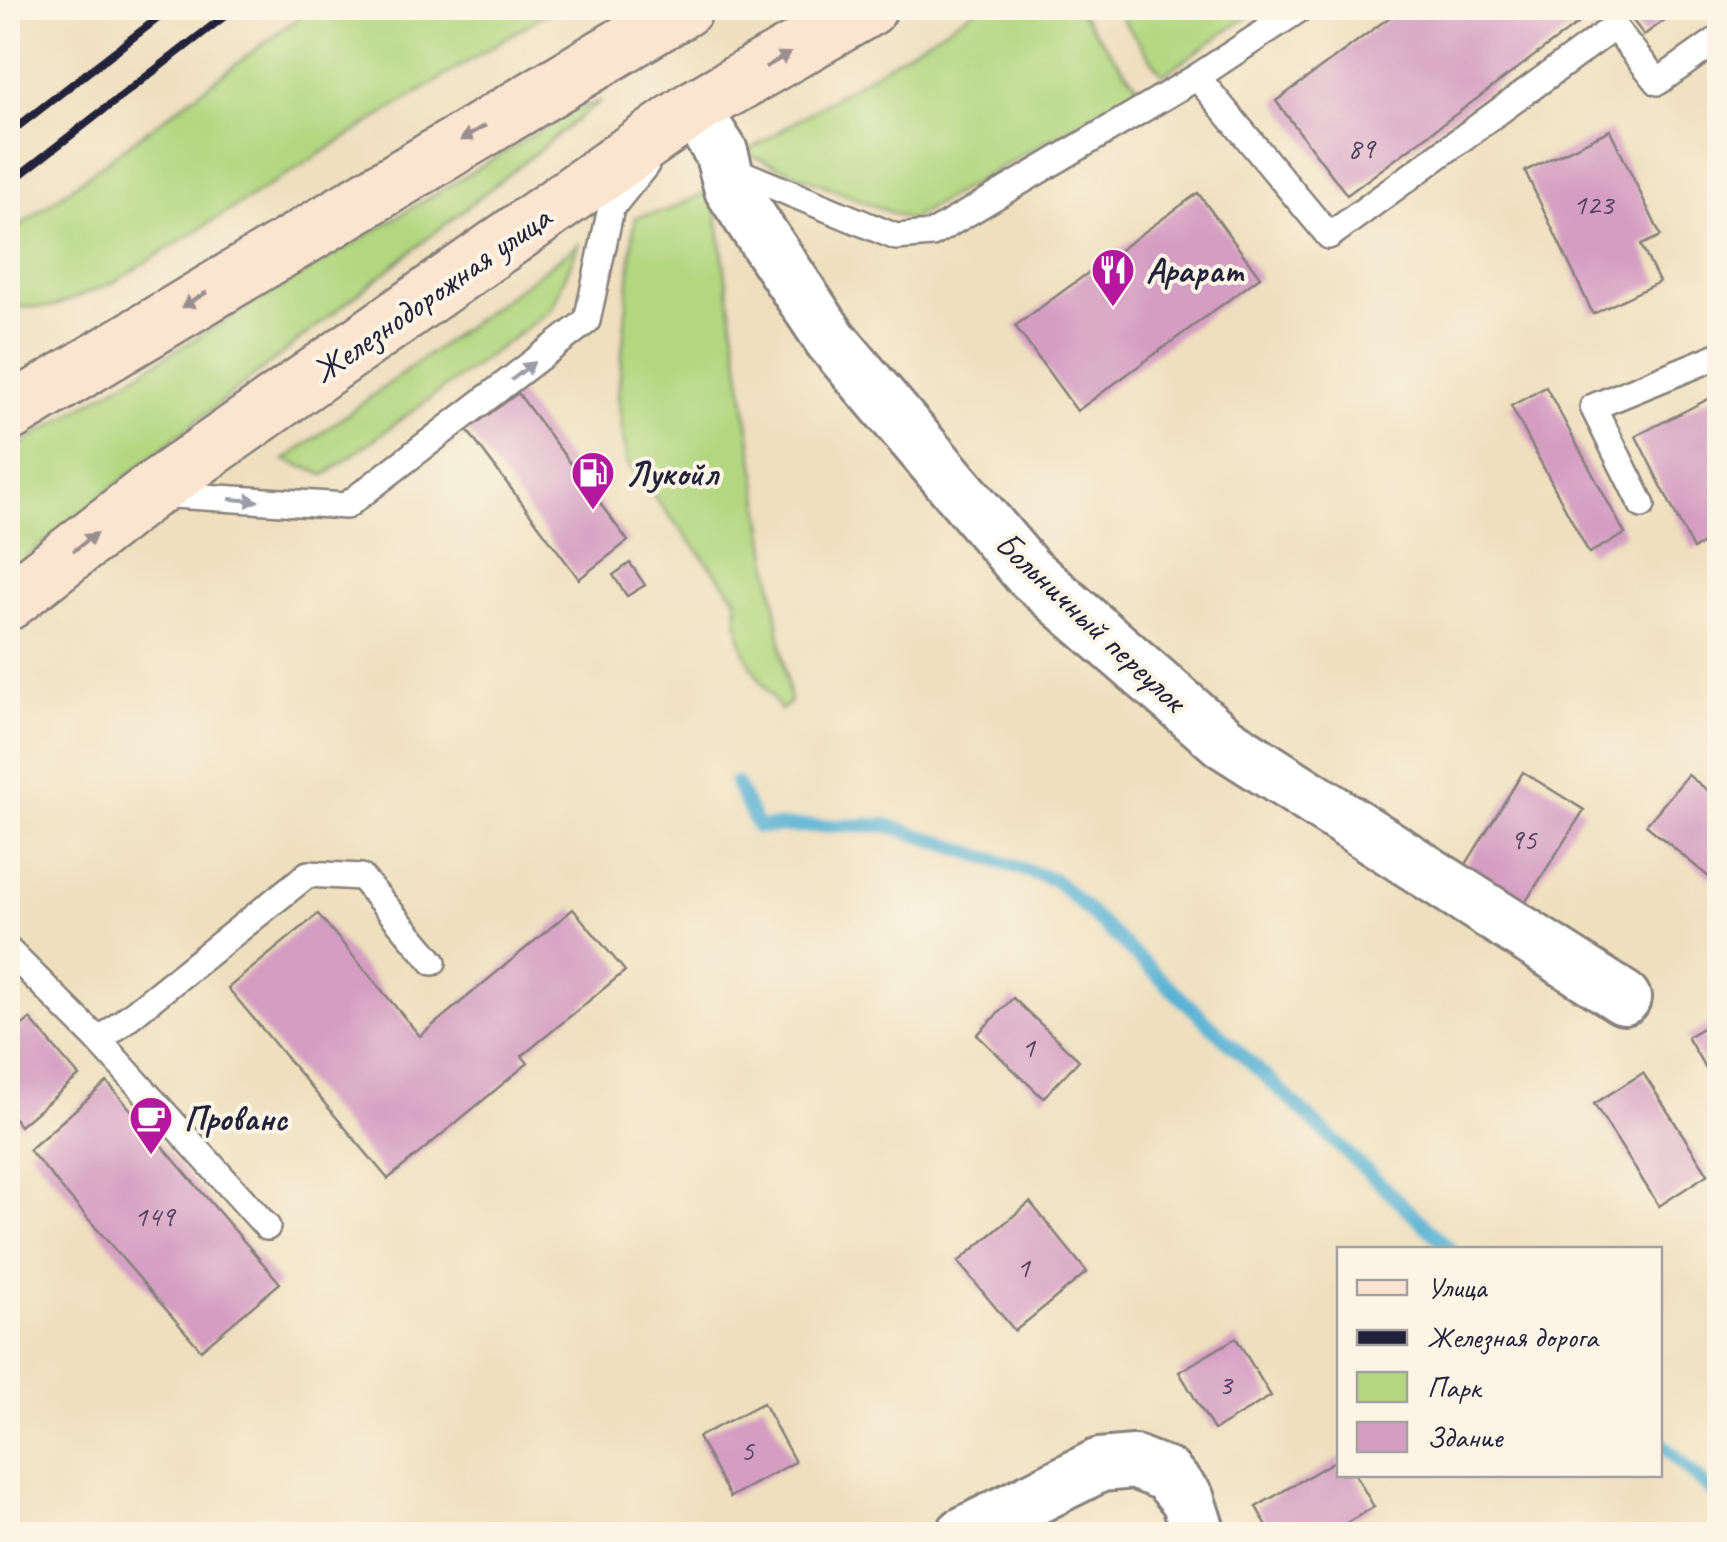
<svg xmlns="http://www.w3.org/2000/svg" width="1727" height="1542" viewBox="0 0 1727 1542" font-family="Caveat,sans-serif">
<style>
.green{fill:#b3d781;stroke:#6a7c5e;stroke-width:2.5}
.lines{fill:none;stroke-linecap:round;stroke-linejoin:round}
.stream{stroke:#55b0d3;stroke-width:14}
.building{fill:#d49ec2}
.lane-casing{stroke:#88807c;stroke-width:30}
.street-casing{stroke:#88807c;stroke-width:58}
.secondary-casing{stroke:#88807c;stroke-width:60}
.lane{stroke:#fff;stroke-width:25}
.street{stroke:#fff;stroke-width:52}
.secondary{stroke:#fce5d0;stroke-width:55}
.rail{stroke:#22223b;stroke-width:8}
.oneway{fill:#9a8d8d}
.oneway2{fill:#9c9ca7}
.labels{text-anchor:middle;stroke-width:8;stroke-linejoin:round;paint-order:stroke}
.number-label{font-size:30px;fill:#4e415d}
.poi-label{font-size:35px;font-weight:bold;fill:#22223b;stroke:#fcf5e5;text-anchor:start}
.street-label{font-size:35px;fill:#22223b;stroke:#fcf5e5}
</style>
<rect width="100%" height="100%" fill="#fcf5e5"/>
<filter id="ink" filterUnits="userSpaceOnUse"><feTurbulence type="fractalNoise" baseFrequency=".01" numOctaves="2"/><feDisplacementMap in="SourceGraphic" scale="20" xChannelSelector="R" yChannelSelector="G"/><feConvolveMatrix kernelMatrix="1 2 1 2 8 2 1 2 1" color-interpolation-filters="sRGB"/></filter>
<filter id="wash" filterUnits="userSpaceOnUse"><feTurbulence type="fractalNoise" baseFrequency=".0048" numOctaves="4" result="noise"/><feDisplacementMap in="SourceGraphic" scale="40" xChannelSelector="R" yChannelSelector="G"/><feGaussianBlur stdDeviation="2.25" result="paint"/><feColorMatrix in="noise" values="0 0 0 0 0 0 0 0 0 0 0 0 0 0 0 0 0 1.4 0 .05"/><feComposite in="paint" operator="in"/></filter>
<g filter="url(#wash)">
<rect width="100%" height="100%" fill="#eedfbe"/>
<g class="green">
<path d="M311,8H554L113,283L52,307H8V235Z"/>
<path d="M978,8H1076L1139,88L909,220L745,153Z"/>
<path d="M1114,8H1260L1163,75Z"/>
<path d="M602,100L8,571V453L11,450L571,112Z"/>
<path d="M713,189L790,703L781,710C753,669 735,651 737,599L627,463L618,397L635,217L666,211Z"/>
<path d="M579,244L551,310L325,475L285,460Z"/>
</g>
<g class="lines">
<g class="stream">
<path d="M736,783L758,827L887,825L1055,880L1451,1250"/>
<path d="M1660,1443L1720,1499"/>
</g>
</g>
<g id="blocks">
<g class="building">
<path d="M1402,8H1599L1347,195L1276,101Z"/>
<path d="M1623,8H1681L1644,35Z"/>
<path d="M1610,130L1661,236L1641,245L1659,282L1593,314L1525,171Z"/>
<path d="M1198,193L1260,277L1077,411L1015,326Z"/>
<path d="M1546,387L1625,534L1589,553L1511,406Z"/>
<path d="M518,393L628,541L579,579L467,430Z"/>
<path d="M1720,393V536L1693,549L1636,436Z"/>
<path d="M630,563L645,585L627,596L613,575Z"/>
<path d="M1523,772L1584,810L1523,906L1463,869Z"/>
<path d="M1688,775L1720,800V866L1710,878L1646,825Z"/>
<path d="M573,909L625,971L522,1056L528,1063L388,1179L228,988L318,914L420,1036Z"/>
<path d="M1013,998L1079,1060L1043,1098L977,1035Z"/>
<path d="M1720,1018V1093L1687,1037Z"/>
<path d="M30,1019L79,1076L20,1126L8,1111V1037Z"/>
<path d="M1643,1073L1708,1174L1659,1206L1594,1104Z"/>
<path d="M107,1082L280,1283L201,1350L29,1150Z"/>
<path d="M1030,1202L1087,1272L1015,1331L958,1262Z"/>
<path d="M1236,1338L1271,1396L1214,1430L1179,1372Z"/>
<path d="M763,1403L795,1462L730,1497L698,1437Z"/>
<path d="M1340,1458V1474H1355L1374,1507L1327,1534H1272L1256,1507Z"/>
</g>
</g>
</g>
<g filter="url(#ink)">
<use href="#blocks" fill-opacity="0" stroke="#88807c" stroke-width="2.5"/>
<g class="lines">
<defs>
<g id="lane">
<path d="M1197,77L1329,236L1614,27L1658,82L1720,38"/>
<path d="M727,167L896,237L932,234L1197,77L1301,8"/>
<path d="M157,494L346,506L587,321L611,208L646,165"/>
<path d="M1642,505L1593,407L1720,355"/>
<path d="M8,950L99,1041L308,874L361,877L433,962"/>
<path d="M99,1041L267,1227"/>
</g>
<g id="street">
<path d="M693,109L721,152L731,189L831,340L1027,571L1224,742L1624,998"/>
<path d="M963,1534L1100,1465L1134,1462L1167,1475L1188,1500L1199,1534"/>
</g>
<g id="secondary">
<path d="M8,414L685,8"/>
<path d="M8,602L147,494L693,109L869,8"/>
</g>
</defs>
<use href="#lane" class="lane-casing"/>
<use href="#street" class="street-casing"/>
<use href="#secondary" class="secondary-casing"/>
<use href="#lane" class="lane"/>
<use href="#street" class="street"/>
<use href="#secondary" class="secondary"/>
<g class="rail">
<path d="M8,134L171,8"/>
<path d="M8,184L235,8"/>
</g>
</g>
<defs><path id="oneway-solid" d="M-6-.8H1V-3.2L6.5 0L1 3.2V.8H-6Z" transform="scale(2.5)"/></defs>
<g class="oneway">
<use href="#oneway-solid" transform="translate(778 60) rotate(-30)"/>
<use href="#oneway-solid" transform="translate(473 133) rotate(149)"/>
<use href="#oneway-solid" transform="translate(194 300) rotate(149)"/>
<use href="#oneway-solid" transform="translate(85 542) rotate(-38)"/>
</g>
<g class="oneway2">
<use href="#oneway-solid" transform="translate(523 371) rotate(-38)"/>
<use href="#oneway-solid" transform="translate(244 500) rotate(4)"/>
</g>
</g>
<defs>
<symbol id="restaurant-pin" viewBox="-11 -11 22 30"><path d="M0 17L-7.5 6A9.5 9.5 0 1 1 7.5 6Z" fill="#b5179e" stroke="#fcf5e5"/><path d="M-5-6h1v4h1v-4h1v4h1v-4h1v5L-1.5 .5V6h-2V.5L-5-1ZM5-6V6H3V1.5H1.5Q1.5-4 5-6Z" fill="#fff"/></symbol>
<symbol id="fuel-pin" viewBox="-11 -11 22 30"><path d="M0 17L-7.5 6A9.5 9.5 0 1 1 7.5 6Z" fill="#b5179e" stroke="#fcf5e5"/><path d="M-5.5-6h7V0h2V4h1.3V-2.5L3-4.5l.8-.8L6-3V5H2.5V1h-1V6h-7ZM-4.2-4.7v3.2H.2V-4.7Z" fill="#fff"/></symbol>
<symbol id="cafe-pin" viewBox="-11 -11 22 30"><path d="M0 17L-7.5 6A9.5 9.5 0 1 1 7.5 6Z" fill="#b5179e" stroke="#fcf5e5"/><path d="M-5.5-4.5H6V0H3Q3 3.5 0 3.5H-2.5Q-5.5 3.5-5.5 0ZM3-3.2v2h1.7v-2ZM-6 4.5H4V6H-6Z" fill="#fff"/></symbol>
</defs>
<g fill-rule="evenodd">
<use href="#restaurant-pin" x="1088" y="245" width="50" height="68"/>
<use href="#fuel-pin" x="568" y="448" width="50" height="68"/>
<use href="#cafe-pin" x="126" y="1093" width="50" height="68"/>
</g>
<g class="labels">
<g class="number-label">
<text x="1361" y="158">89</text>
<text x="1593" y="214">123</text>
<text x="1523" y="849">95</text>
<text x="1028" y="1057">1</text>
<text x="154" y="1226">149</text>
<text x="1023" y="1277">1</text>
<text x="1225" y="1394">3</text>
<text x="747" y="1460">5</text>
</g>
<g class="poi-label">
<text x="1146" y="282">Арарат</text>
<text x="626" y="485">Лукойл</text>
<text x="184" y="1130">Прованс</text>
</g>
<g class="street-label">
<text transform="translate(431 294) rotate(-35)" y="12">Железнодорожная улица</text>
<text transform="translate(1091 621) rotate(43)" y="12">Больничный переулок</text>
</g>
</g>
<rect width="1727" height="1542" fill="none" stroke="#fcf5e5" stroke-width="40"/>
<rect x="1337" y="1247" width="325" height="230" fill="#fcf5e5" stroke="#a5a1a1" stroke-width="2.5"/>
<rect x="1357" y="1280" width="50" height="15" fill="#fce5d0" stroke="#a5a1a1" stroke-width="2.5"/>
<text x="1427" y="1297" font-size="30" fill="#22223b">Улица</text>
<rect x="1357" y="1330" width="50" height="15" fill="#22223b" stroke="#a5a1a1" stroke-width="2.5"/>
<text x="1427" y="1347" font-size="30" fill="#22223b">Железная дорога</text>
<rect x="1357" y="1372" width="50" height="30" fill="#b3d781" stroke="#a5a1a1" stroke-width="2.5"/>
<text x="1427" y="1397" font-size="30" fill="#22223b">Парк</text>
<rect x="1357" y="1422" width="50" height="30" fill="#d49ec2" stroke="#a5a1a1" stroke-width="2.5"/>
<text x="1427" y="1447" font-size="30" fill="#22223b">Здание</text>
</svg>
